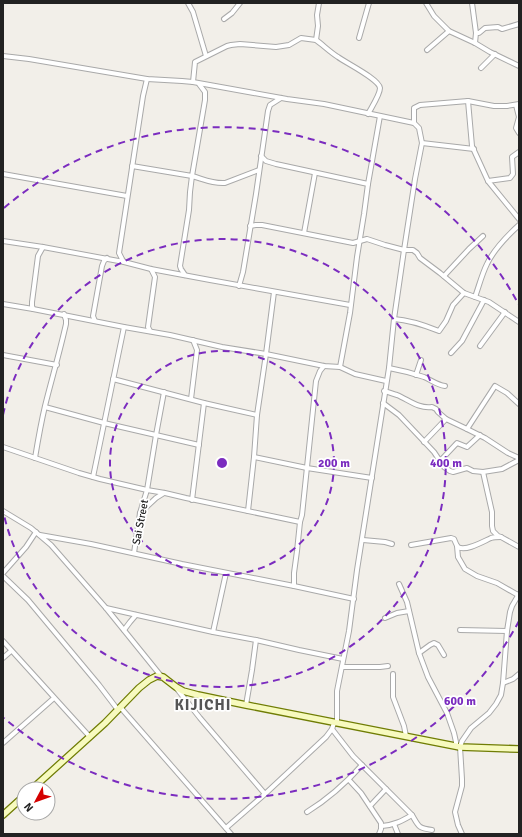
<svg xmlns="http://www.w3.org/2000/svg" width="522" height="837" viewBox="0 0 522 837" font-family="Signika,sans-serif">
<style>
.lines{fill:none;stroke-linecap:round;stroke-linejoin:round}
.street-casing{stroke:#a9a9a9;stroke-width:6}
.secondary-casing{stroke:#707d05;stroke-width:8}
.street{stroke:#fff;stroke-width:4}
.secondary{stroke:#f7fabf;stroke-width:5.5}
.ring{fill:none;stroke:#7b2cbf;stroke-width:2;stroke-dasharray:7 5}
.labels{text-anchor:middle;stroke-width:3.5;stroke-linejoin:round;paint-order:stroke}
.street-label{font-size:11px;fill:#222;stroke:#fff}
.district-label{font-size:15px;font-weight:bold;letter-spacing:1px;fill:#555;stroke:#fff}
.centre{fill:#7b2cbf;stroke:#fff;stroke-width:2}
.ring-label{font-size:12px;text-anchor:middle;font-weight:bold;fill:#7b2cbf;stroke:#fff;stroke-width:3.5;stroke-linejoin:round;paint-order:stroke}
</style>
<rect width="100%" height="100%" fill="#f2efe9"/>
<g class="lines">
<defs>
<g id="street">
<path d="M188,3L193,12L206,56"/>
<path d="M426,3L434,16L449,31L475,43L490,52L519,66"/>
<path d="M472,3L476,33L475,43"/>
<path d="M224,19L232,13L240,3"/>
<path d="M476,33H479L485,28L498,27L502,29L519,24"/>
<path d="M359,38L369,3"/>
<path d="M316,40L318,26L317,15L319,3"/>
<path d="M427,50L449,31"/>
<path d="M3,56L29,59L147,79L182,81L193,82L287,99L324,104L414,123L419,128L422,143L415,179L404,250L394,319L389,368L357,570L349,631L337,691V723"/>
<path d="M481,68L495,54"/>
<path d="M147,79L143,96L119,253L122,259L124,262L151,269L210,280L350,305"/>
<path d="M193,82L195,62L227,46L231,45L240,44L276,47L289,45L301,38L316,40C323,45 330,52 338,57C346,63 379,79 380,88C380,95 371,108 368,114"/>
<path d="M468,101L472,146L488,181L519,219"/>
<path d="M516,105L519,117L516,128L519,133"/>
<path d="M414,123V108L420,105L468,101L494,106H507L519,104"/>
<path d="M422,143L474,149"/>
<path d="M261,156L266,161L276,164L368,184"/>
<path d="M132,166L192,176L205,100V92L199,84"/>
<path d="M3,174L127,196"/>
<path d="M488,181L510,178L513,174L512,157L519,152"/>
<path d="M250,226L256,225H262L353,243L367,239L385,245L404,250H413L417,253L420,258L440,273L464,293L489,302L519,322"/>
<path d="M304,233L315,173"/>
<path d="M3,241L43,247L124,262"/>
<path d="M185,275L181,269L180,266L189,210L190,192L192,176C203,179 213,184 225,183L259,170"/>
<path d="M444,276L469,249L483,236"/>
<path d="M239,286L243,272L256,194L268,111L270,105L281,98"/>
<path d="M475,297C479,286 482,274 487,264C494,249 507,236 519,225"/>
<path d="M3,304L33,309L124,327L170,335L222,347L266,354L324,366L340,367L355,374L386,381"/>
<path d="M33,309L32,306V302L38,256L43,247"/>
<path d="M394,319C410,320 424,325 439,331L446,321L453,305L464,293"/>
<path d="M95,321L93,316L102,266L104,261L107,258"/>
<path d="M150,331L148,327L155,277L151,269"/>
<path d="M480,346L505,312"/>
<path d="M451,353L462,341L484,300"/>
<path d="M3,355L57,365"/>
<path d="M340,367L350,313L357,257L364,214L368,184L380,116"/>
<path d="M389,368C400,370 412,373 424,377C431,380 437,385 445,386"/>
<path d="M416,375L421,360"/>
<path d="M113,379L204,403L257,415"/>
<path d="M384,391C389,392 393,394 397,395C409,400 419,409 432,407L436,409L438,412L446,419L467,429L485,438L508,453L519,458"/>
<path d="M191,399L197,350L193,340"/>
<path d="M383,403L399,415L434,452L444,467L450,471L453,472L467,468L473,471L483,472L502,469L519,460"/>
<path d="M45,407L104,423L199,445"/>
<path d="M467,429L495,386L507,393L519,404"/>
<path d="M424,442L446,419"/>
<path d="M3,447L79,473L100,479L147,490L165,493L186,498L300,522"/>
<path d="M254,457L307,468L372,478"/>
<path d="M35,458C38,440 41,423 45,406C52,378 60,351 66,324V320L64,314"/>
<path d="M440,461L457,443L467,447L480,435"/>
<path d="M483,472L492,512V526L493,531L498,536L501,537L519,547"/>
<path d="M93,477L124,327"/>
<path d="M192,500L204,403"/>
<path d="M3,511L31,528L51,545L106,608L161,676"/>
<path d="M248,511L254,457L257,415L266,354L274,292"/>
<path d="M140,513L156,498L164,493"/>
<path d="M40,535L91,544L182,564L294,586L354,599"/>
<path d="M363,540L385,542L392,544"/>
<path d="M411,545L451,538L454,539C455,541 456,545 458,547C466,552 484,541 491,538C494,537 497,537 501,537"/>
<path d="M457,546L458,557L465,569L477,576L497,583L518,595"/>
<path d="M134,553L140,513L147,490L156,435L164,392"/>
<path d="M3,573L26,547L36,532"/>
<path d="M3,576L28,600L99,685L118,710"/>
<path d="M399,584L407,602L419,653L428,677L447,713L454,733L456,742V746"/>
<path d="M294,586V573L297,551L300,522L302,515L316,381L320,371L324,366"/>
<path d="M106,608L213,632L256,640L299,650L343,659"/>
<path d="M385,618L397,613L409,611"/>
<path d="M124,630L130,622L136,615"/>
<path d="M460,630L507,631"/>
<path d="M213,632L226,573"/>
<path d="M3,641L90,737"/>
<path d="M419,653L430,645L434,643L438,645L444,655"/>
<path d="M3,658L11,651"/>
<path d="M342,667H380L388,666"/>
<path d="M393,674V697L404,726L406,736"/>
<path d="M503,683L513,679L519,674"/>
<path d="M177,689L200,718L265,794"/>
<path d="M246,705L252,670L256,640"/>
<path d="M121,708L231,834"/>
<path d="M332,729L353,756L412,815C419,827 418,828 432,830"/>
<path d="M3,743L54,698"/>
<path d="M349,780L361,793L381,823V829L379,834"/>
<path d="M370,806L386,789"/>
<path d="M307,812C328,799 346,783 362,765"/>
<path d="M394,824L398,834"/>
<path d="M382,826C394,825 402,821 412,815"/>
<path d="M226,828L265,794L326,737L332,729L334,723"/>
<path d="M462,834L458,825L455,812L462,786V779L460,747L462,741L471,728L489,713L496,704L501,695L503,683L507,631L510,612L512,606L519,594"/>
</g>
<g id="secondary">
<path d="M32,789L105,723L139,688L149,680L157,676L163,677L176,687L183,691L198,695L246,705L460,747L519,749"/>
<path d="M3,815L24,796"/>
</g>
</defs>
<use href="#street" class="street-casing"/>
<use href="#secondary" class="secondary-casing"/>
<use href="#street" class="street"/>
<use href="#secondary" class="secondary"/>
</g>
<g class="ring">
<circle cx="222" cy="463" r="112"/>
<path d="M3 415A224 224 0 1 1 3 511"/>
<path d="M519 621A336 336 0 0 1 4 718M4 208A336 336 0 0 1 519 305"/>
</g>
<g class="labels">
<g class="street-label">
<text transform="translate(140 522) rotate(-79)" y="4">Sai Street</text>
</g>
<g class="district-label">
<text x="203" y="710">KIJICHI</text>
</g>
</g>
<circle cx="222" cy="463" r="6" class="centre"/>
<g class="ring-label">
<text x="334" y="467">200 m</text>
<text x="446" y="467">400 m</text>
<text x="460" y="705">600 m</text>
</g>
<rect width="522" height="837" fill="none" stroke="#222222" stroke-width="8"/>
<g transform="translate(36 801) rotate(229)"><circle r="19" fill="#ffffff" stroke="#a7a7a7"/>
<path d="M0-3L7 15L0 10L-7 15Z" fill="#d40000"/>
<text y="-6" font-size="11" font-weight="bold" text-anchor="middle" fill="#222222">N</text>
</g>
</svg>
